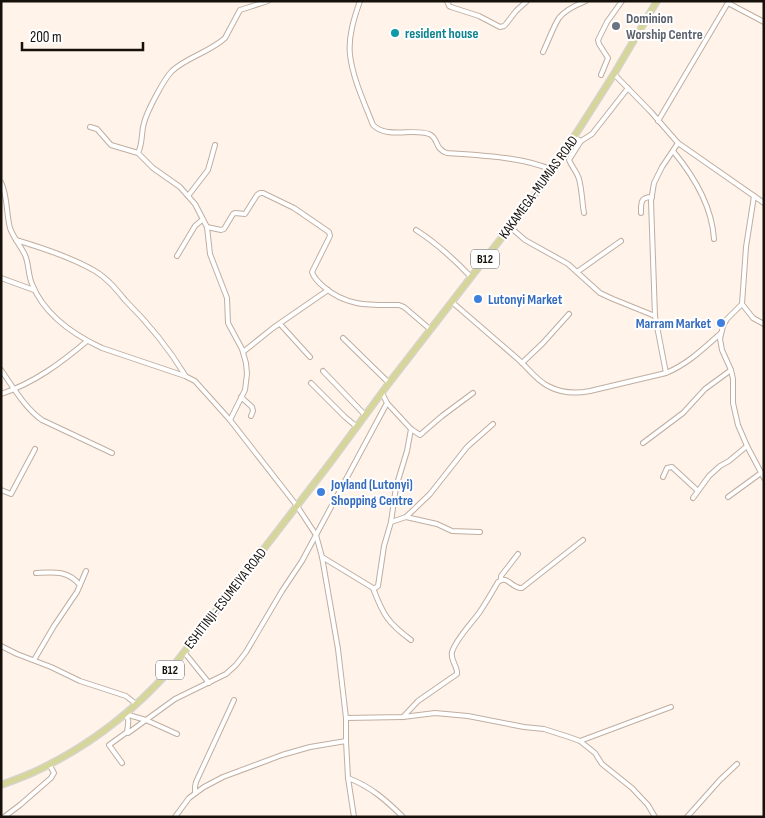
<svg xmlns="http://www.w3.org/2000/svg" width="765" height="818" viewBox="0 0 765 818" font-family="'Sofia Sans Condensed',sans-serif">
<style>
.lines{fill:none;stroke-linecap:round;stroke-linejoin:round}
.minor-casing{stroke:#c0aea0;stroke-width:6}
.trunk-casing{stroke:#d5d4d3;stroke-width:8}
.minor{stroke:#fff;stroke-width:4}
.trunk{stroke:#d6d69a;stroke-width:5.5}
.worship-dot{fill:#6b7280;stroke:#fff;stroke-width:2}
.culture-dot{fill:#0f9aa8;stroke:#fff;stroke-width:2}
.shop-dot{fill:#3f7fe0;stroke:#fff;stroke-width:2}
.labels{text-anchor:middle;stroke-width:4;stroke-linejoin:round;paint-order:stroke}
.shield{fill:#fff;stroke:#5c5854;stroke-width:1}
.shield-label{font-size:12px;font-weight:bold;fill:#16100b}
.worship-label{font-size:14px;font-weight:bold;fill:#5b616d;stroke:#fff;text-anchor:start}
.culture-label{font-size:14px;font-weight:bold;fill:#0d838f;stroke:#fff;text-anchor:start}
.street-label{font-size:14px;fill:#16100b;stroke:#fff}
.shop-label{font-size:14px;font-weight:bold;fill:#366cbe;stroke:#fff;text-anchor:start}
</style>
<rect width="100%" height="100%" fill="#fff3ea"/>
<g class="lines">
<defs>
<g id="minor">
<path d="M360,1C354,18 348,37 350,55C353,79 364,102 373,125C387,139 412,128 429,134C439,138 434,149 447,153C478,155 524,157 552,170"/>
<path d="M447,1L449,6L451,7L479,16L500,27L504,26L506,24L516,11L527,1"/>
<path d="M728,3L764,22"/>
<path d="M543,52C548,42 553,27 559,18C565,10 576,5 586,1"/>
<path d="M614,74L651,112L678,143L764,203"/>
<path d="M601,75L608,58L599,44L598,40L607,22L622,1"/>
<path d="M658,121L729,1"/>
<path d="M90,127L97,129L111,145L138,153"/>
<path d="M574,137L581,141L592,134L628,88"/>
<path d="M581,141L569,160C572,167 577,172 579,179C582,190 582,202 584,213"/>
<path d="M673,151C693,175 712,207 714,239"/>
<path d="M1,182C8,197 6,213 10,228C13,237 20,245 25,255C29,264 28,275 32,284C44,314 74,335 102,348L185,376L195,381L230,420L297,506L316,535L322,557L338,649L346,718V741L348,778L354,817"/>
<path d="M188,196L208,170L215,145"/>
<path d="M754,196L746,247L742,304L727,319L723,326L720,339L722,350L731,370L733,379V403L738,425L747,446L764,478"/>
<path d="M641,213C641,203 640,197 652,197"/>
<path d="M207,227L221,230L224,229L233,214L235,213L245,214L257,195L260,193H263L294,208L329,232L330,236L312,272C314,278 319,283 324,287C347,307 371,305 399,305L404,307L431,330"/>
<path d="M510,227L525,240L568,264L600,293L613,299L655,316"/>
<path d="M416,230C438,244 453,258 471,277"/>
<path d="M16,240C43,248 71,257 95,271C107,278 116,289 125,300C148,323 168,347 185,375"/>
<path d="M177,256L195,226L202,220"/>
<path d="M577,272L621,241"/>
<path d="M1,278L34,290"/>
<path d="M452,302C474,321 497,341 519,360C529,369 536,380 548,386C561,393 575,394 590,391L666,373C688,364 704,348 721,333"/>
<path d="M742,304L753,318L764,324"/>
<path d="M280,324L310,357"/>
<path d="M343,338L389,383"/>
<path d="M243,352L273,328L328,290"/>
<path d="M522,363L543,343L569,314"/>
<path d="M1,370C13,387 25,408 42,420L112,453"/>
<path d="M323,371L365,415"/>
<path d="M666,373L655,316L651,201L654,183L662,167L678,143"/>
<path d="M311,383L345,417L357,427"/>
<path d="M1,394C34,383 61,363 87,341"/>
<path d="M241,397L252,407L253,411L251,416"/>
<path d="M387,403L411,429"/>
<path d="M230,420L245,390L247,374L246,363L242,349L228,323L227,298L210,254L207,227L195,204L180,187L153,168L138,153C143,143 141,133 144,123C147,111 164,79 172,71C187,57 210,52 225,38L240,10L268,1"/>
<path d="M643,443L683,413L705,389L731,370"/>
<path d="M663,477L667,468L672,467L698,491"/>
<path d="M1,490L11,494L35,449"/>
<path d="M728,497L761,473"/>
<path d="M693,498L709,476L720,466L729,461L747,446"/>
<path d="M406,517L437,524L452,531L480,532"/>
<path d="M391,522L406,517L430,494L467,447L493,424"/>
<path d="M322,557L373,588H375L378,586L384,546L391,522L396,487L407,451L411,429L420,435L442,416L473,393"/>
<path d="M501,579V576L518,554"/>
<path d="M80,585L86,571"/>
<path d="M373,588C383,615 388,623 411,640"/>
<path d="M1,646L17,654L51,667L80,681L126,696L136,704"/>
<path d="M184,652L209,683"/>
<path d="M34,660L54,626L77,592L80,585C67,570 54,572 36,573"/>
<path d="M125,714C130,720 128,724 127,732L128,733L175,699L226,674L236,665L246,652L282,591L302,561L387,403L382,393"/>
<path d="M125,714L146,720L177,734"/>
<path d="M403,717L418,701L457,674C458,667 450,660 452,652C456,639 471,624 479,613C486,603 492,592 498,582C507,574 512,589 522,588L583,540"/>
<path d="M346,718L403,717L435,713L468,716L524,727L544,729L569,737L580,741L595,753L602,764L632,788L648,805L655,817"/>
<path d="M580,741L671,707"/>
<path d="M122,763L109,745L127,732"/>
<path d="M348,778C370,786 387,801 403,817"/>
<path d="M195,793V787L196,782L234,700"/>
<path d="M4,817L20,805L51,778L54,773L49,764"/>
<path d="M175,817L189,798L204,787L223,777L282,755L310,747L346,741"/>
<path d="M687,817L720,780L737,764"/>
</g>
<path id="trunk" d="M1,785C12,781 23,777 34,772C86,748 133,712 171,669L330,463L389,383L537,192L579,129L614,74L657,1"/>
</defs>
<use href="#minor" class="minor-casing"/>
<use href="#trunk" class="trunk-casing"/>
<use href="#minor" class="minor"/>
<use href="#trunk" class="trunk"/>
</g>
<circle class="worship-dot" cx="616" cy="26" r="5"/>
<circle class="culture-dot" cx="395" cy="33" r="5"/>
<g class="shop-dot">
<circle cx="478" cy="299" r="5"/>
<circle cx="721" cy="323" r="5"/>
<circle cx="321" cy="492" r="5"/>
</g>
<g class="labels">
<g class="shield">
<rect x="471" y="249.5" width="28" height="19" rx="4"/>
<rect x="156" y="660.5" width="28" height="19" rx="4"/>
</g>
<g class="shield-label">
<text x="485" y="263">B12</text>
<text x="170" y="674">B12</text>
</g>
<g class="worship-label">
<text x="626" y="23">Dominion<tspan x="626" dy="16">Worship Centre</tspan></text>
</g>
<g class="culture-label">
<text x="405" y="38">resident house</text>
</g>
<g class="street-label">
<text transform="translate(538 187) rotate(-54)" y="5">KAKAMEGA-MUMIAS ROAD</text>
<text transform="translate(225 598) rotate(-52)" y="5">ESHITINJI-ESUMEIYA ROAD</text>
</g>
<g class="shop-label">
<text x="488" y="304">Lutonyi Market</text>
<text x="711" y="328" text-anchor="end">Marram Market</text>
<text x="331" y="489">Joyland (Lutonyi)<tspan x="331" dy="16">Shopping Centre</tspan></text>
</g>
</g>
<rect width="765" height="818" fill="none" stroke="#16100b" stroke-width="5"/>
<path d="M22 42v8h121v-8" fill="none" stroke="#16100b" stroke-width="2.5"/>
<text x="30" y="42" font-size="15" fill="#16100b" stroke="#ffffff" stroke-width="4" paint-order="stroke">200 m</text>
</svg>
